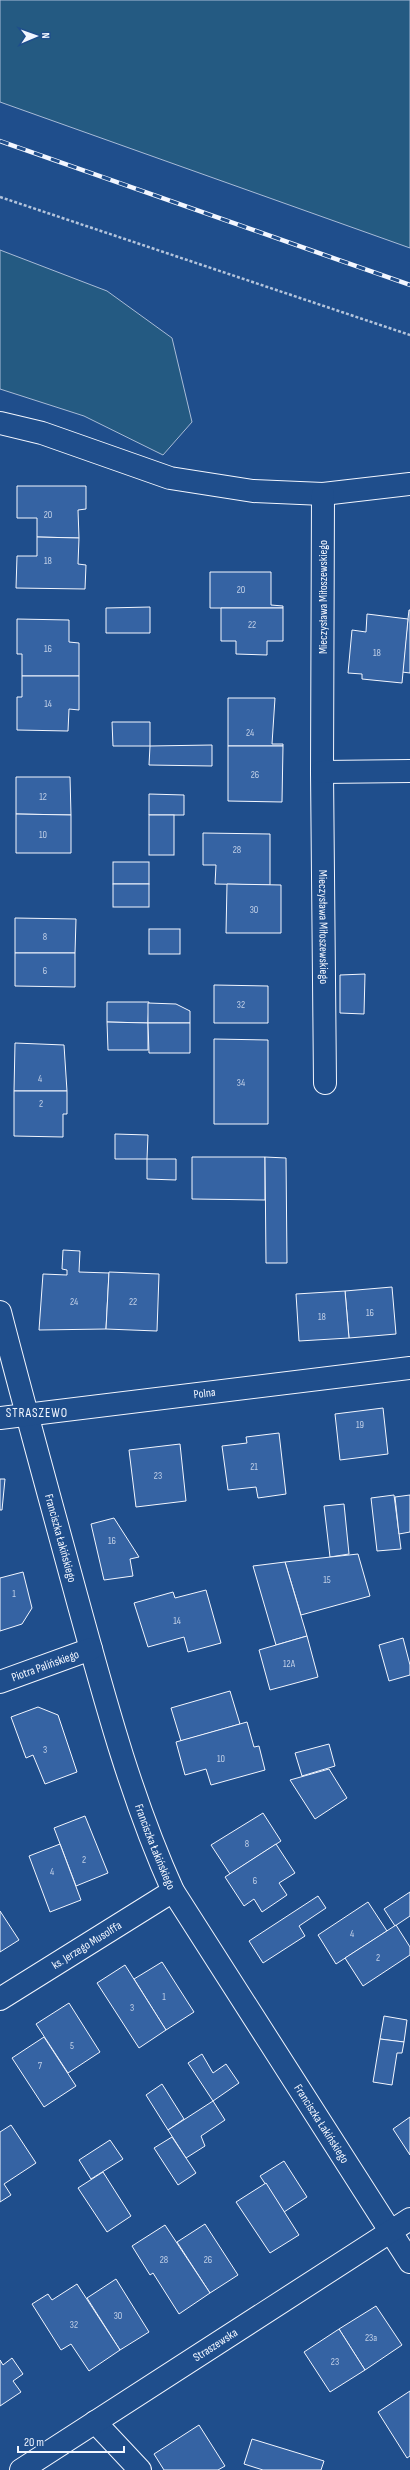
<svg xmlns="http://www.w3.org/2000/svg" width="410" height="2470" viewBox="0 0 410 2470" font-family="'Sofia Sans Condensed',sans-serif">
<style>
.green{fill:#245a82;stroke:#a8bbd7}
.building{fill:#3563a3;stroke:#f2f6ff}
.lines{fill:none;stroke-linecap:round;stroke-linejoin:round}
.minor-casing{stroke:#f2f6ff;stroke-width:24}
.path{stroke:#b3c4dc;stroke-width:2.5;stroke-dasharray:3 2;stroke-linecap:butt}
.minor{stroke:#1f4e8c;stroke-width:22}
.rail-casing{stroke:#f2f6ff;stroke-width:4.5}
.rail{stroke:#1f4e8c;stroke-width:3;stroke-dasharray:9;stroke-linecap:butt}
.labels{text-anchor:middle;stroke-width:3;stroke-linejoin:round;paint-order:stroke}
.number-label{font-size:10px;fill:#c3d1e8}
.street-label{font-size:12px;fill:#f2f6ff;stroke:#1f4e8c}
.neighbourhood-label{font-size:13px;letter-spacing:1px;fill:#f2f6ff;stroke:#1f4e8c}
</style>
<rect width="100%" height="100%" fill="#1f4e8c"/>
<g class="green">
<path d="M0,0H410V248L0,102Z"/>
<path d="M0,250L107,291L172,338L192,422L163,455L84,416L0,389Z"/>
</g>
<g class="building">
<path d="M17,486H86V509L78,510L79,538L37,537V518H17Z"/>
<path d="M37,537L79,538L78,564L86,565L85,589L16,588L17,556H37Z"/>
<path d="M210,572H271V605L283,606V608H210Z"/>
<path d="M150,607V633H106V608Z"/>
<path d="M221,608H283V641H267V655L236,654V641H221Z"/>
<path d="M409,610H410V673L402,672Z"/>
<path d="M367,614L408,619L402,683L362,679V674L348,673L352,630L366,632Z"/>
<path d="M17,619L69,620V642L79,643V676H22V654H17Z"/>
<path d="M22,676H79V710L69,709L68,731L17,730V697H22Z"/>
<path d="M228,698H275L272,744H283V746H228Z"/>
<path d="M112,722H150V746H113Z"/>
<path d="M212,745V766L149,765L150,746Z"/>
<path d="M228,746H283L282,802L228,801Z"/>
<path d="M16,777H70L71,815L16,814Z"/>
<path d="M149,794L184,795V815H149Z"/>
<path d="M16,814L71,815V853H16Z"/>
<rect x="149" y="815" width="25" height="40"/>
<path d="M203,833L270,834V885L215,884L216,865H203Z"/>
<rect x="113" y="862" width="36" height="22"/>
<rect x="113" y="884" width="36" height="23"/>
<path d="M227,884L281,885V933H226Z"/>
<path d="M15,918L76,919L75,953H15Z"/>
<rect x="149" y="929" width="31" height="25"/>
<path d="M15,953H75V987L15,986Z"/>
<path d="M365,974L364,1014L340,1013V975Z"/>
<path d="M214,985L268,986V1023H214Z"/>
<path d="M107,1002H149L148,1023L107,1022Z"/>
<path d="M148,1003L176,1004L190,1011V1023H148Z"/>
<path d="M107,1022L148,1023V1050H108Z"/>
<path d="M148,1023H190V1053H149Z"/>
<path d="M214,1039L268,1040V1124H214Z"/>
<path d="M15,1043L64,1045L67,1091H14Z"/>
<path d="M14,1091H67V1114H63V1137L14,1136Z"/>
<path d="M115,1134L148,1135L147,1159H115Z"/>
<path d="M192,1157H265V1200L192,1199Z"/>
<path d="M265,1157L286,1158L287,1263H266Z"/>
<path d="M147,1159H176V1180L147,1179Z"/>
<path d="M63,1250L80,1251L79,1272L109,1273L106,1329L39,1330L43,1274L67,1275V1270L62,1269Z"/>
<path d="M109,1272L159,1274L157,1331L106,1329Z"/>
<path d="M392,1287L396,1334L349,1338L345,1291Z"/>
<path d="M345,1291L349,1338L299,1341L296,1294Z"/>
<path d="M383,1408L388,1454L340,1460L335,1414Z"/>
<path d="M279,1433L286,1494L258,1498L256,1487L228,1490L222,1446L247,1443L246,1437Z"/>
<path d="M180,1444L186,1501L136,1507L129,1450Z"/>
<path d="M0,1479H5L2,1510H0Z"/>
<path d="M394,1495L401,1549L377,1551L371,1498Z"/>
<path d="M410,1495V1532L399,1534L395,1497Z"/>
<path d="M344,1504L349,1554L330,1557L324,1506Z"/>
<path d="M114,1518L139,1557L130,1559L133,1576L104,1580L91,1524Z"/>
<path d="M358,1554L370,1596L301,1615L285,1562Z"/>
<path d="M285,1562L307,1636L276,1645L253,1566Z"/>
<path d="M23,1572L32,1608L22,1624L0,1631V1578Z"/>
<path d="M206,1590L221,1643L188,1652L184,1637L148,1647L134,1603L173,1592L175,1598Z"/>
<path d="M307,1636L318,1677L270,1690L259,1650Z"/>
<path d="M403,1638L410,1665V1675L389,1681L379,1645Z"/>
<path d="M230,1691L240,1724L181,1741L171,1708Z"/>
<path d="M38,1707L58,1715L77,1772L45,1784L33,1755L26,1758L11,1717Z"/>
<path d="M247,1722L254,1747L259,1746L265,1770L211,1785L206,1769L185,1775L176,1742Z"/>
<path d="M329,1744L335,1766L302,1776L295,1753Z"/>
<path d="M329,1769L347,1798L315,1819L290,1780Z"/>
<path d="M263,1813L281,1841L230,1874L211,1845Z"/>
<path d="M85,1816L108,1873L76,1886L54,1828Z"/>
<path d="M60,1844L81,1900L50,1912L29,1856Z"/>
<path d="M276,1844L295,1873L279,1883L287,1895L262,1912L254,1899L244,1906L225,1877Z"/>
<path d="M410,1892V1916L395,1926L384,1909Z"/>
<path d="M318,1896L326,1908L299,1926L305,1936L263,1963L249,1941Z"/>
<path d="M368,1902L387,1931L336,1964L318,1935Z"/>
<path d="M0,1911L19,1940L0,1952Z"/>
<path d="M396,1925L410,1947V1955L363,1986L345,1958Z"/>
<path d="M162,1962L194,2012L166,2030L134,1979Z"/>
<path d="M125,1965L166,2030L139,2048L97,1983Z"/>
<path d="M69,2003L100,2052L68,2073L36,2024Z"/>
<path d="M384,2016L407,2020L404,2042L380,2039Z"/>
<path d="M44,2037L76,2086L44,2107L12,2058Z"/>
<path d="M380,2039L404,2042L402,2053H397L392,2085L373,2082Z"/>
<path d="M202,2054L213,2073L226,2064L239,2083L213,2101L188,2063Z"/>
<path d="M162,2084L184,2119L168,2130L146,2095Z"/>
<path d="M213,2101L225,2120L201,2136L205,2146L186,2158L168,2130Z"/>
<path d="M410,2117V2155L393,2129Z"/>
<path d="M11,2125L36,2163L4,2184L11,2195L0,2202V2132Z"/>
<path d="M172,2137L196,2173L178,2185L154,2148Z"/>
<path d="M110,2140L123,2159L91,2179L79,2160Z"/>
<path d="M284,2161L307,2197L284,2212L260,2176Z"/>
<path d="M103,2172L131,2216L107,2232L78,2188Z"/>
<path d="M266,2183L299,2235L270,2253L236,2202Z"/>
<path d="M205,2224L238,2275L210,2293L177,2242Z"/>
<path d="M165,2225L210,2293L179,2314L153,2273L150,2275L132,2246Z"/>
<path d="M116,2279L149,2332L120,2350L87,2298Z"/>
<path d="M77,2284L120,2350L89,2371L71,2344L61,2350L32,2304L48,2294L52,2300Z"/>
<path d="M376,2306L402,2345L365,2370L339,2329Z"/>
<path d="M339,2329L365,2370L330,2392L304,2352Z"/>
<path d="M12,2358L23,2374L13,2381L21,2392L0,2406V2360L3,2365Z"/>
<path d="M410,2391V2456L407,2458L378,2412Z"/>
<path d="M199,2425L225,2466L218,2470H164L154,2454Z"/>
<path d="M252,2439L324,2461L321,2470H263L244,2464Z"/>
</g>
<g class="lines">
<defs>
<g id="minor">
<path d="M0,423L42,433L170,478L253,491L323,494L410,484"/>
<path id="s1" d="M323,494L322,772L325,1083"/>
<path d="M322,772L410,771"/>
<path id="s2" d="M0,1312C25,1409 52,1506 78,1602C105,1700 131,1798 173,1891L410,2262"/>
<path id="s3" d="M0,1418L410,1368"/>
<path id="s4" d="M0,1682L91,1649"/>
<path id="s5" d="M0,1999L173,1891"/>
<path d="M95,2422L140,2470"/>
<path id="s6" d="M21,2470L410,2219"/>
</g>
</defs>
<use href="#minor" class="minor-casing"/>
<path class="path" d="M0,197L410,335"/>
<use href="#minor" class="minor"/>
<defs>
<path id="rail" d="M0,141L410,285"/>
</defs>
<use href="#rail" class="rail-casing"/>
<use href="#rail" class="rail"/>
</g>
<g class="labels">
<g class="number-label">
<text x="48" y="518">20</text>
<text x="48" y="564">18</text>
<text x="241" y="593">20</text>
<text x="252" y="628">22</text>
<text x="48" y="652">16</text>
<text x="377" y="656">18</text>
<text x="48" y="707">14</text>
<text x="250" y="736">24</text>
<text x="255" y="778">26</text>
<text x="43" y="800">12</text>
<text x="43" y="838">10</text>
<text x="237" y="853">28</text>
<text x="254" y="913">30</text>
<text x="45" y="940">8</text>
<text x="45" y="974">6</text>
<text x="241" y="1008">32</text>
<text x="40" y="1082">4</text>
<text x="241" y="1086">34</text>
<text x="41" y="1107">2</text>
<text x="74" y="1305">24</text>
<text x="133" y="1305">22</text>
<text x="370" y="1316">16</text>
<text x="322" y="1320">18</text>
<text x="360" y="1428">19</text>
<text x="254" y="1470">21</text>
<text x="158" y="1479">23</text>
<text x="112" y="1544">16</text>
<text x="327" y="1583">15</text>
<text x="14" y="1597">1</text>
<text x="177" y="1624">14</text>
<text x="289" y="1667">12A</text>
<text x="45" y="1753">3</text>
<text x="221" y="1762">10</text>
<text x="247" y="1847">8</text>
<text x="84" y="1863">2</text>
<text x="52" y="1875">4</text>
<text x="255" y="1884">6</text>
<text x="352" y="1937">4</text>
<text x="378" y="1961">2</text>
<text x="164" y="2000">1</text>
<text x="132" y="2011">3</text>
<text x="72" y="2049">5</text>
<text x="40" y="2069">7</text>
<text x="164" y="2263">28</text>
<text x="208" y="2263">26</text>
<text x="118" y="2319">30</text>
<text x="74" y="2328">32</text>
<text x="371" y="2341">23a</text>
<text x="335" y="2365">23</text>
</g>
<g class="street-label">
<text transform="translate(323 597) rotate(-90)" y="4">Mieczysława Miłoszewskiego</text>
<text dy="4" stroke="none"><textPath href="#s1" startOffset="433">Mieczysława Miłoszewskiego</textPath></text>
<text dy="4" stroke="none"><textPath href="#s3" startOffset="206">Polna</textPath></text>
<text dy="4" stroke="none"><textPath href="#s2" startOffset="234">Franciszka Łakińskiego</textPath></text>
<text dy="4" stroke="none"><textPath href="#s4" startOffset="48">Piotra Palińskiego</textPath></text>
<text dy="4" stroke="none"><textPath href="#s2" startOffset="557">Franciszka Łakińskiego</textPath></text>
<text dy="4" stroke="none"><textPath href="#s5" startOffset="102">ks. Jerzego Musolffa</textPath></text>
<text dy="4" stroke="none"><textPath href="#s2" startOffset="881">Franciszka Łakińskiego</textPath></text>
<text dy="4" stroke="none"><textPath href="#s6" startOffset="231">Straszewska</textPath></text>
</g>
<g class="neighbourhood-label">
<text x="37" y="1417">STRASZEWO</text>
</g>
</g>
<g transform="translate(36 36) rotate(88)" stroke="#1f4e8c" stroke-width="3" paint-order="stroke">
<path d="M0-3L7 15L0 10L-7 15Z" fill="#f2f6ff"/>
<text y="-6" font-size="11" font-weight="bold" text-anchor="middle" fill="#f2f6ff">N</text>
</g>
<path d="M18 2446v6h106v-6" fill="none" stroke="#f2f6ff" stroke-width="2"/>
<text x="24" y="2446" font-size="12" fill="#f2f6ff" stroke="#1f4e8c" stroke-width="3" paint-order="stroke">20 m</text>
</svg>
